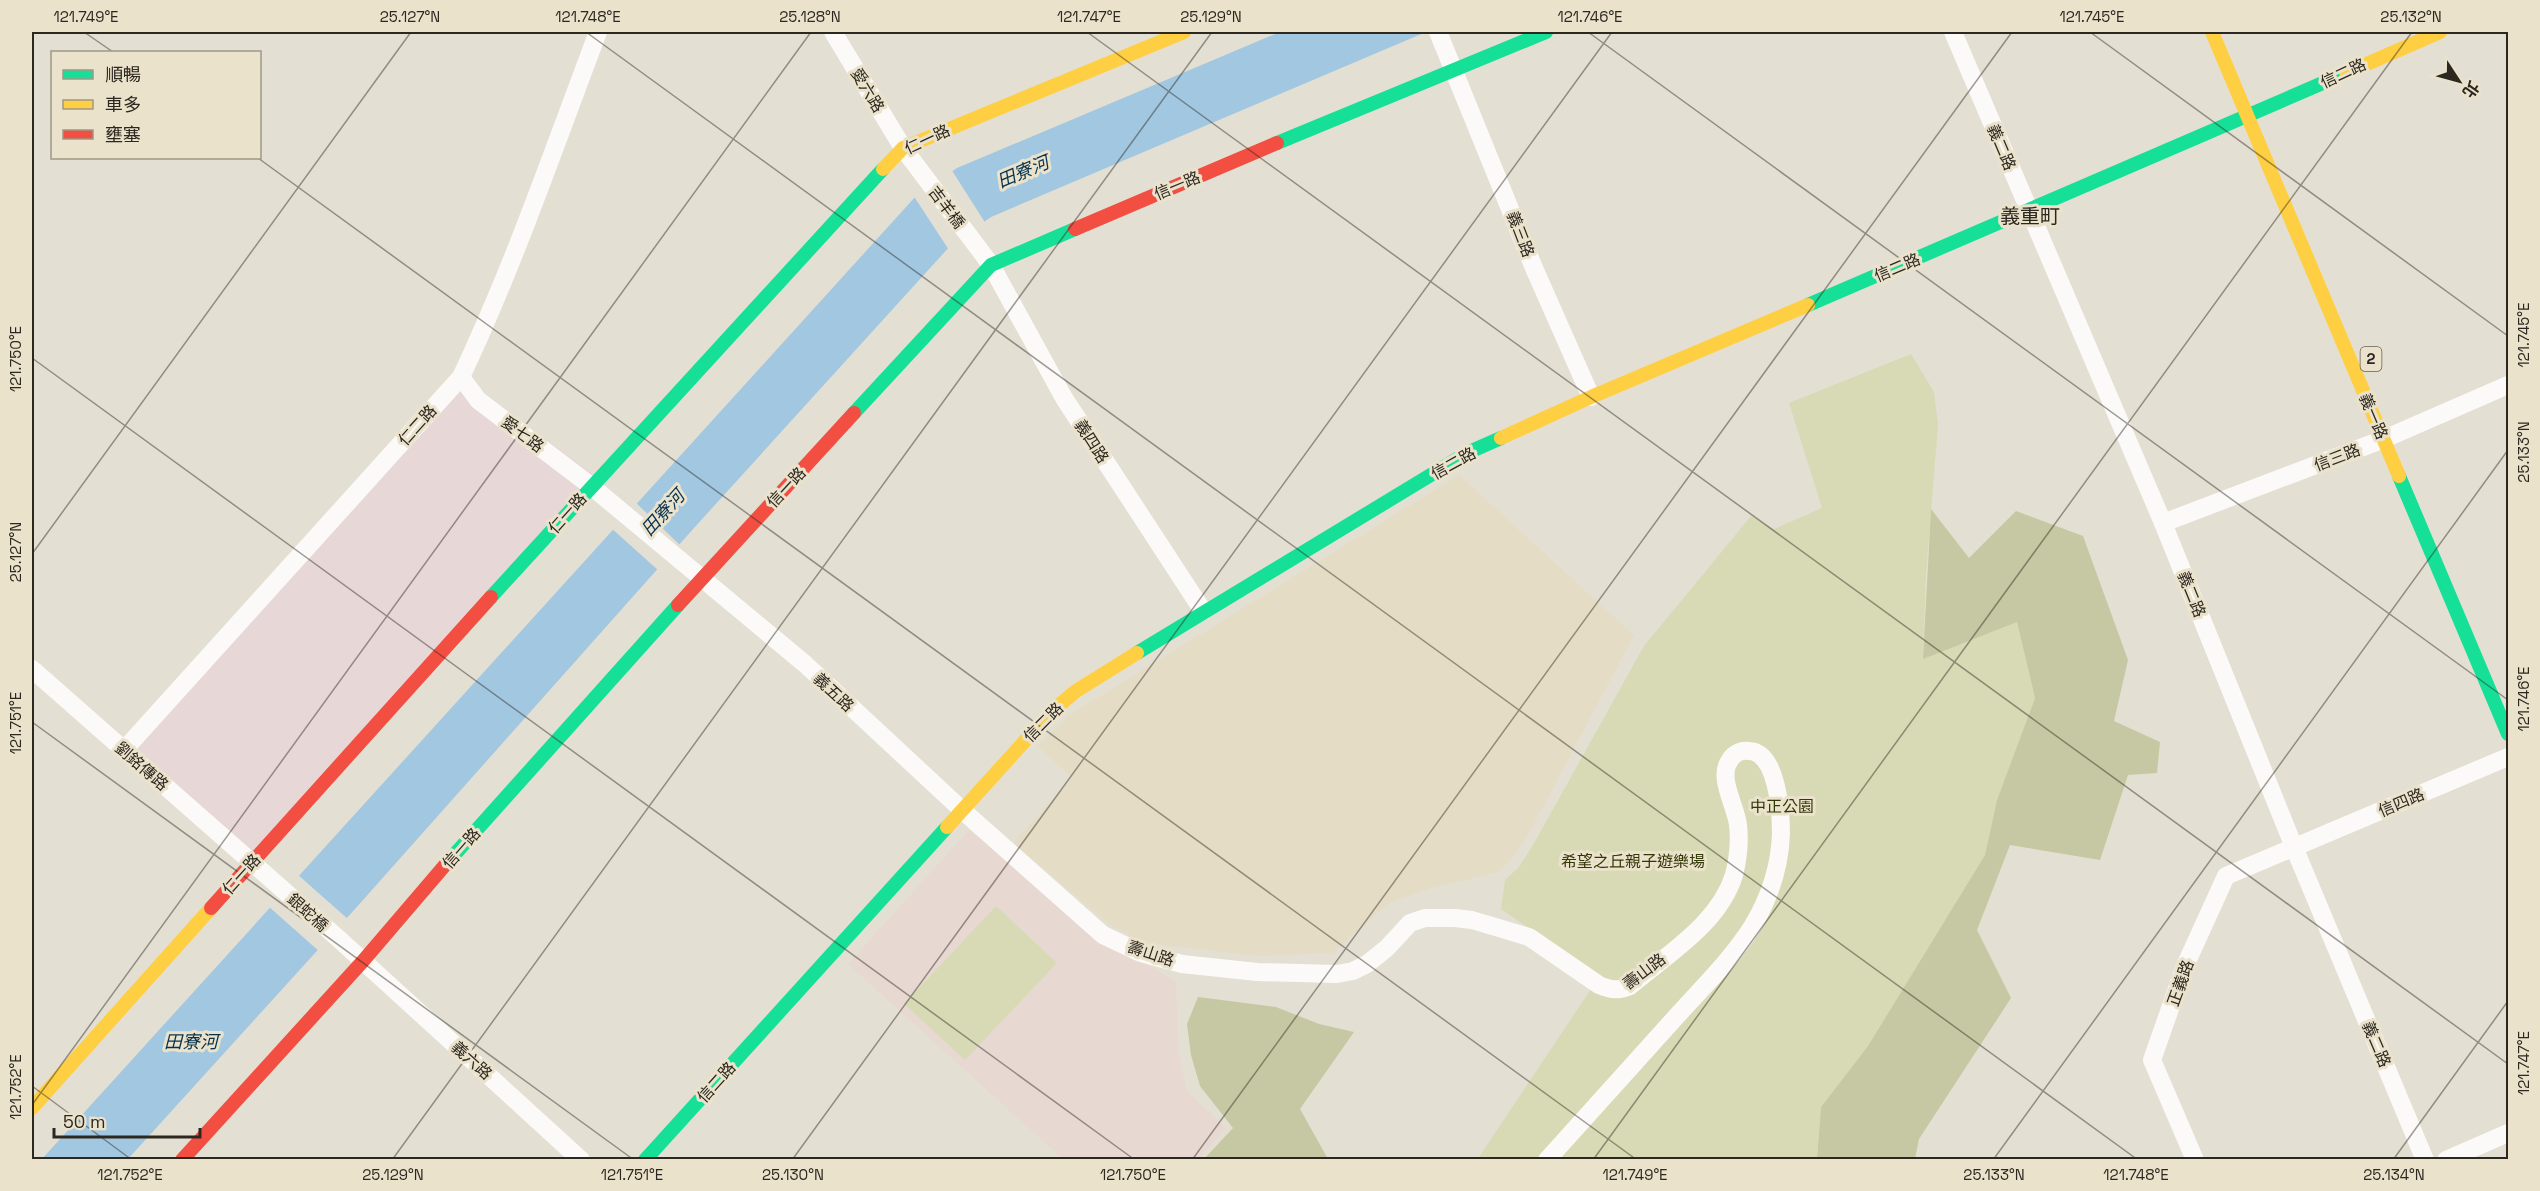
<svg xmlns="http://www.w3.org/2000/svg" width="2540" height="1191" viewBox="0 0 2540 1191" font-family="'Space Grotesk','Noto Sans TC',sans-serif">
<style>
.commercial{fill:#e7d7d7}
.built{fill:#e5dcc6}
.education{fill:#e8d8d2}
.green{fill:#d7dab5}
.forest{fill:#c5c8a2}
.water{fill:#a2c7e1}
.pier{fill:#e4dfd3}
.lines{fill:none;stroke-linecap:round;stroke-linejoin:round}
.street{stroke:#fbfaf8;stroke-width:18}
.fast{stroke:#16e098;stroke-width:14}
.slow{stroke:#ffcf43;stroke-width:14}
.jam{stroke:#f24e42;stroke-width:14}
.ticks{fill:none;stroke:#2c2820;stroke-width:1.5;stroke-opacity:0.45}
.labels{text-anchor:middle;stroke-width:6;stroke-linejoin:round;paint-order:stroke}
.shield{fill:#ebe2cc;stroke:#656054;stroke-width:1.5}
.shield-label{font-size:15px;font-weight:bold;fill:#2c2820}
.street-label{font-size:16px;fill:#2c2820;stroke:#ebe2cc}
.park-label{font-size:16px;fill:#333807;stroke:#ebe2cc}
.water-label{font-size:18px;font-style:italic;fill:#05324e;stroke:#ebe2cc}
.quarter-label{font-size:20px;fill:#2c2820;stroke:#ebe2cc}
.neatline{fill:none;stroke:#2c2820;stroke-width:2}
.ticks-label{font-size:15px;text-anchor:middle;fill:#2c2820}
</style>
<rect width="100%" height="100%" fill="#e4dfd3"/>
<path class="commercial" d="M461,377L596,476L252,862L124,750Z"/>
<path class="built" d="M1459,475L1634,635L1527,837L1510,861L1498,872L1432,888L1389,903L1333,953L1257,956L1146,943L1110,925L1013,843L1072,778L1038,746L1068,716Z"/>
<path class="education" d="M969,830L1101,940L1176,981L1178,1052L1187,1091L1226,1128L1198,1159H1063L848,964Z"/>
<g class="green">
<path d="M1911,354L1934,392L1938,425L1926,575L1923,658L2017,622L2035,698L1997,800L1985,855L1868,1046L1821,1107L1817,1159L1477,1160L1599,977L1501,909L1505,880L1519,867L1533,845L1644,646L1751,516L1774,529L1822,508L1789,403Z"/>
<path d="M996,906L1057,963L965,1060L904,1004Z"/>
</g>
<g class="forest">
<path d="M1931,509L1969,558L2016,511L2083,536L2128,660L2114,721L2160,742L2157,773L2128,775L2100,860L2010,845L1977,930L2011,998L1919,1139L1915,1159H1817L1821,1107L1868,1046L1985,855L1997,800L2035,698L2017,622L1923,659Z"/>
<path d="M1198,997L1276,1007L1319,1024L1354,1032L1300,1109L1328,1159H1204L1233,1128L1200,1086L1191,1055L1187,1024Z"/>
</g>
<path class="water" d="M1280,32H1426L991,217L951,245L694,528L355,909L128,1159L41,1160L916,196L957,168Z"/>
<g class="pier">
<path d="M951,169L986,224L949,250L913,195Z"/>
<path d="M634,501L681,546L659,571L610,527Z"/>
<path d="M297,874L349,920L320,952L268,906Z"/>
</g>
<g class="lines">
<g class="street">
<path d="M833,32L903,148L991,265L1064,398L1203,611"/>
<path d="M1438,32L1534,268L1591,397"/>
<path d="M1953,32L2163,523L2294,847L2425,1160"/>
<path d="M461,377L478,400L591,486L805,664L962,810L1103,935L1141,953L1182,964L1257,972L1337,974L1353,971L1367,964L1387,948L1410,923L1425,918H1455L1472,920L1529,937L1599,985C1611,990 1617,991 1630,986C1666,955 1719,924 1734,875C1738,859 1740,842 1738,825C1736,806 1717,777 1730,760C1734,753 1742,750 1749,751C1777,752 1781,811 1781,833C1780,866 1769,899 1752,927C1731,960 1701,989 1675,1018C1633,1065 1590,1112 1547,1160"/>
<path d="M2163,523L2384,439L2508,385"/>
<path d="M32,669L340,940L581,1160"/>
<path d="M124,750L461,377C514,265 554,148 598,32"/>
<path d="M2195,1160L2152,1060L2185,966L2226,876L2508,757"/>
<path d="M2446,1160L2508,1133"/>
</g>
<g class="fast">
<path d="M1277,143L1546,32"/>
<path d="M1808,305L2346,73"/>
<path d="M854,413L991,265L1075,229"/>
<path d="M2399,476L2508,734"/>
<path d="M491,597L883,169"/>
<path d="M1137,653L1467,453L1501,438"/>
<path d="M446,864L678,605"/>
<path d="M645,1160L947,827"/>
</g>
<g class="slow">
<path d="M2212,32L2399,476"/>
<path d="M2346,73L2440,32"/>
<path d="M883,169L903,148L1184,32"/>
<path d="M1501,438L1591,397L1808,305"/>
<path d="M947,827L1052,711L1076,691L1137,653"/>
<path d="M32,1108L211,908"/>
</g>
<g class="jam">
<path d="M1075,229L1277,143"/>
<path d="M678,605L854,413"/>
<path d="M211,908L491,597"/>
<path d="M182,1160L363,961L446,864"/>
</g>
</g>
<path class="ticks" d="M84,32L113,52M586,32L2138,1160M1087,32L2508,1064M1588,32L2508,700M2090,32L2508,336M258,158L1637,1160M32,358L1135,1160M32,554L411,32M32,722L634,1160M32,1086L132,1160M32,1105L811,32M392,1160L1212,32M792,1160L1612,32M1192,1160L2012,32M1593,1160L2412,32M1993,1160L2508,450M2393,1160L2508,1001"/>
<g class="labels">
<rect class="shield" x="2360.5" y="347" width="21" height="24" rx="4.5"/>
<g class="shield-label">
<text x="2371" y="364">2</text>
</g>
<g class="street-label">
<text transform="translate(2343 73) rotate(-25)" y="6">信二路</text>
<text transform="translate(868 90) rotate(59)" y="6">愛六路</text>
<text transform="translate(927 139) rotate(-25)" y="6">仁一路</text>
<text transform="translate(2002 147) rotate(67)" y="6">義二路</text>
<text transform="translate(1177 185) rotate(-23)" y="6">信一路</text>
<text transform="translate(947 207) rotate(53)" y="6">吉羊橋</text>
<text transform="translate(1521 234) rotate(69)" y="6">義三路</text>
<text transform="translate(1897 267) rotate(-23)" y="6">信二路</text>
<text transform="translate(2374 416) rotate(67)" y="6">義一路</text>
<text transform="translate(417 425) rotate(-48)" y="6">仁二路</text>
<text transform="translate(523 434) rotate(37)" y="6">愛七路</text>
<text transform="translate(1092 441) rotate(57)" y="6">義四路</text>
<text transform="translate(2337 457) rotate(-21)" y="6">信三路</text>
<text transform="translate(1453 463) rotate(-29)" y="6">信二路</text>
<text transform="translate(786 487) rotate(-47)" y="6">信一路</text>
<text transform="translate(567 513) rotate(-48)" y="6">仁一路</text>
<text transform="translate(2192 594) rotate(68)" y="6">義二路</text>
<text transform="translate(834 692) rotate(43)" y="6">義五路</text>
<text transform="translate(1043 722) rotate(-45)" y="6">信二路</text>
<text transform="translate(142 766) rotate(41)" y="6">劉銘傳路</text>
<text transform="translate(2401 802) rotate(-23)" y="6">信四路</text>
<text transform="translate(461 848) rotate(-49)" y="6">信一路</text>
<text transform="translate(241 874) rotate(-48)" y="6">仁一路</text>
<text transform="translate(308 912) rotate(42)" y="6">銀蛇橋</text>
<text transform="translate(1151 953) rotate(18)" y="6">壽山路</text>
<text transform="translate(1644 971) rotate(-37)" y="6">壽山路</text>
<text transform="translate(2180 983) rotate(-70)" y="6">正義路</text>
<text transform="translate(2377 1044) rotate(67)" y="6">義二路</text>
<text transform="translate(472 1060) rotate(42)" y="6">義六路</text>
<text transform="translate(716 1082) rotate(-48)" y="6">信二路</text>
</g>
<g class="park-label">
<text x="1782" y="812">中正公園</text>
<text x="1633" y="867">希望之丘親子遊樂場</text>
</g>
<g class="water-label">
<text transform="translate(1023 172) rotate(-23)" y="6">田寮河</text>
<text transform="translate(663 513) rotate(-48)" y="6">田寮河</text>
<text x="191" y="1048">田寮河</text>
</g>
<g class="quarter-label">
<text x="2030" y="223">義重町</text>
</g>
</g>
<rect width="2540" height="1191" fill="none" stroke="#ebe2cc" stroke-width="66"/>
<rect x="51" y="51" width="210" height="108" fill="#ebe2cc" stroke="#9f9887" stroke-width="1.5"/>
<rect x="63" y="70" width="30" height="9" fill="#16e098" stroke="#9f9887" stroke-width="1.5"/>
<text x="105" y="81" font-size="18" fill="#2c2820">順暢</text>
<rect x="63" y="100" width="30" height="9" fill="#ffcf43" stroke="#9f9887" stroke-width="1.5"/>
<text x="105" y="111" font-size="18" fill="#2c2820">車多</text>
<rect x="63" y="130" width="30" height="9" fill="#f24e42" stroke="#9f9887" stroke-width="1.5"/>
<text x="105" y="141" font-size="18" fill="#2c2820">壅塞</text>
<g transform="translate(2459 81) rotate(126)" stroke="#ebe2cc" stroke-width="4.5" paint-order="stroke">
<path d="M0-4.5L10 22L0 15L-10 22Z" fill="#2c2820"/>
<text y="-9" font-size="16" font-weight="bold" text-anchor="middle" fill="#2c2820">北</text>
</g>
<path d="M54 1128v9h146v-9" fill="none" stroke="#2c2820" stroke-width="3"/>
<text x="63" y="1128" font-size="18" fill="#2c2820" stroke="#ebe2cc" stroke-width="4.5" paint-order="stroke">50 m</text>
<rect x="33" y="33" width="2474" height="1125" class="neatline"/>
<g class="ticks-label">
<text x="86" y="22">121.749°E</text>
<text x="410" y="22">25.127°N</text>
<text x="588" y="22">121.748°E</text>
<text x="810" y="22">25.128°N</text>
<text x="1089" y="22">121.747°E</text>
<text x="1211" y="22">25.129°N</text>
<text x="1590" y="22">121.746°E</text>
<text x="2092" y="22">121.745°E</text>
<text x="2411" y="22">25.132°N</text>
<text transform="translate(2524 335) rotate(-90)" y="5">121.745°E</text>
<text transform="translate(16 359) rotate(-90)" y="5">121.750°E</text>
<text transform="translate(2524 452) rotate(-90)" y="5">25.133°N</text>
<text transform="translate(16 552) rotate(-90)" y="5">25.127°N</text>
<text transform="translate(2524 699) rotate(-90)" y="5">121.746°E</text>
<text transform="translate(16 723) rotate(-90)" y="5">121.751°E</text>
<text transform="translate(2524 1063) rotate(-90)" y="5">121.747°E</text>
<text transform="translate(16 1087) rotate(-90)" y="5">121.752°E</text>
<text x="130" y="1180">121.752°E</text>
<text x="393" y="1180">25.129°N</text>
<text x="632" y="1180">121.751°E</text>
<text x="793" y="1180">25.130°N</text>
<text x="1133" y="1180">121.750°E</text>
<text x="1635" y="1180">121.749°E</text>
<text x="1994" y="1180">25.133°N</text>
<text x="2136" y="1180">121.748°E</text>
<text x="2394" y="1180">25.134°N</text>
</g>
</svg>
